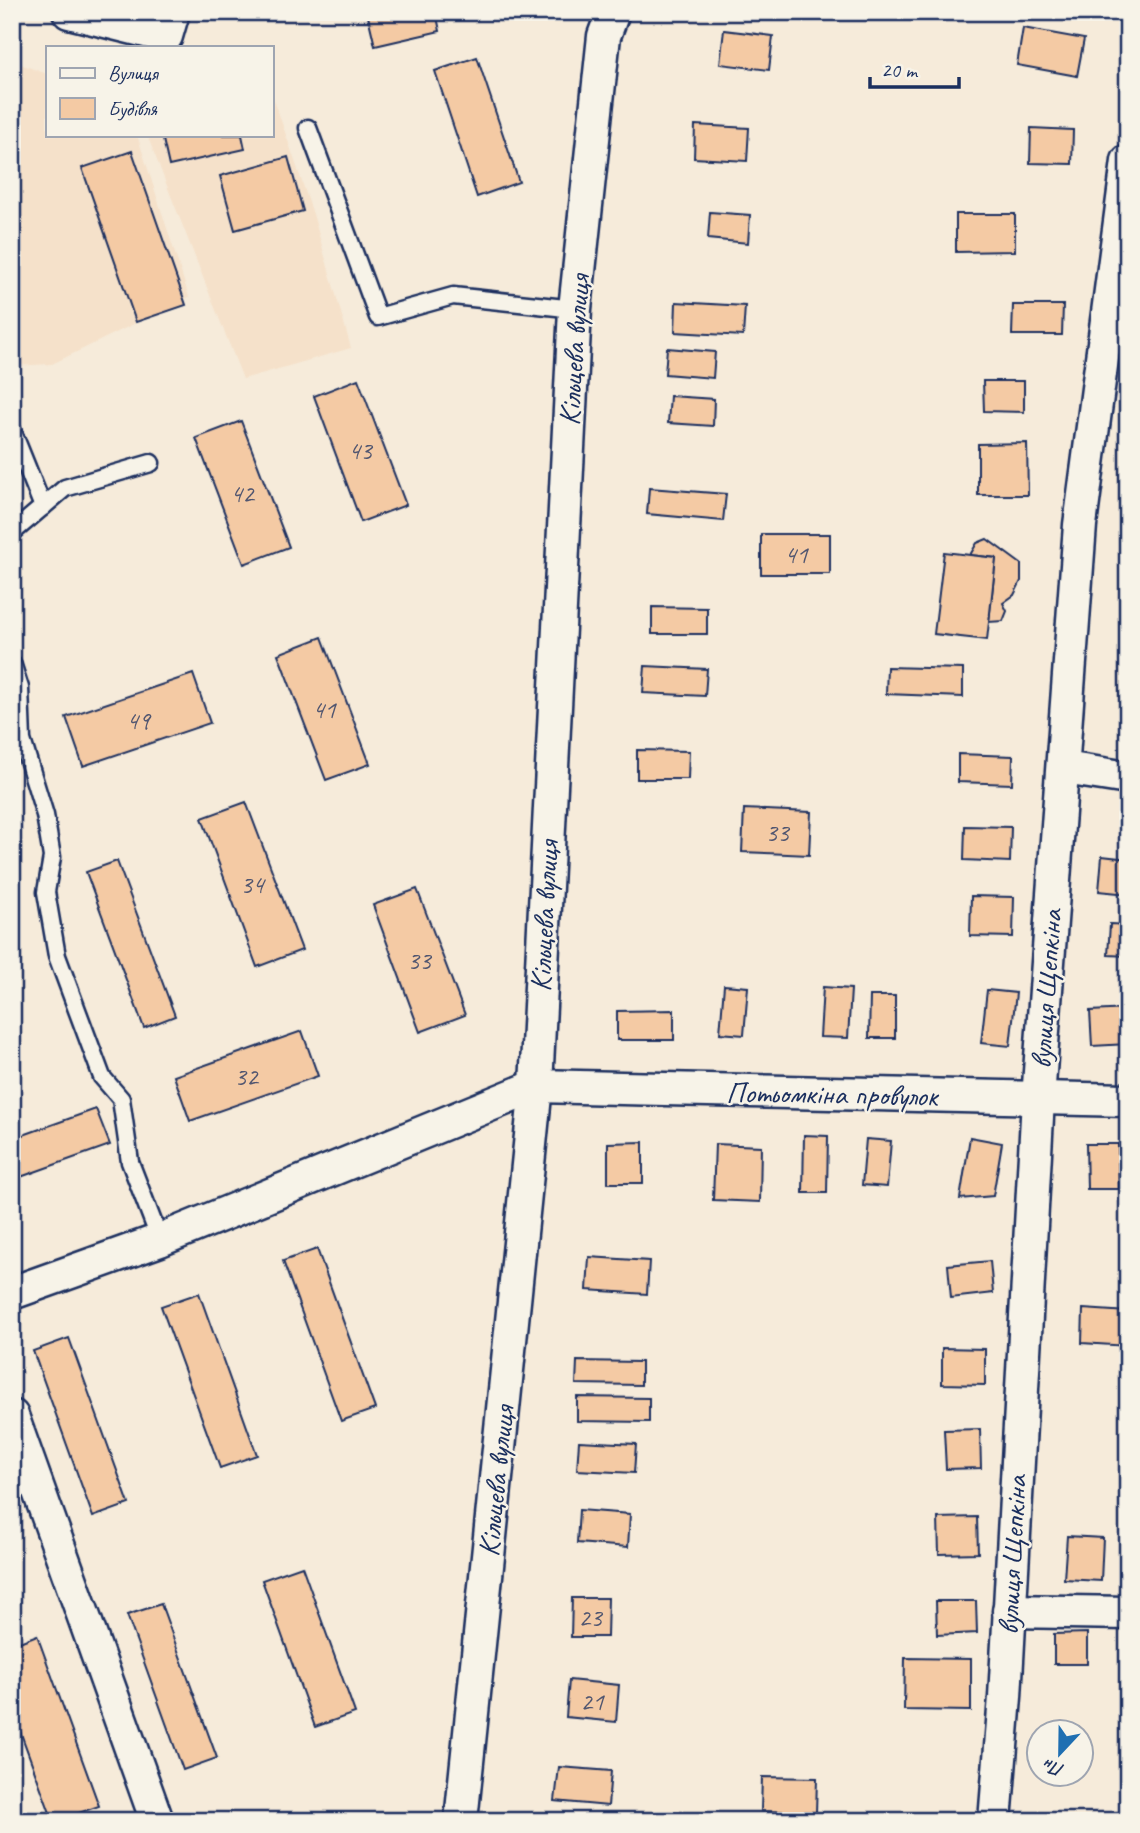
<svg xmlns="http://www.w3.org/2000/svg" width="1140" height="1833" viewBox="0 0 1140 1833" font-family="Caveat,sans-serif">
<style>
.built{fill:#f5e1ca}
.building{fill:#f4caa4;stroke:#1b2f5e;stroke-width:2}
.lines{fill:none;stroke-linecap:round;stroke-linejoin:round}
.lane-casing{stroke:#1b2f5e;stroke-width:21}
.street-casing{stroke:#1b2f5e;stroke-width:37}
.lane{stroke:#f7f3e8;stroke-width:16}
.street{stroke:#f7f3e8;stroke-width:32}
.labels{text-anchor:middle;stroke-width:5;stroke-linejoin:round;paint-order:stroke}
.number-label{font-size:26px;fill:#515670}
.street-label{font-size:30px;fill:#1b2f5e;stroke:#f7f3e8}
</style>
<rect width="100%" height="100%" fill="#f6ebda"/>
<filter id="ink" filterUnits="userSpaceOnUse"><feTurbulence type="fractalNoise" baseFrequency=".0143" numOctaves="2"/><feDisplacementMap in="SourceGraphic" scale="14" xChannelSelector="R" yChannelSelector="G"/><feConvolveMatrix kernelMatrix="1 2 1 2 8 2 1 2 1" color-interpolation-filters="sRGB"/></filter>
<g filter="url(#ink)">
<g class="built">
<path d="M12,61L47,74V135H137L189,297L52,364L12,366Z"/>
<path d="M271,91L313,214L351,348L243,379L147,135H271Z"/>
</g>
<g class="building">
<path d="M367,12H436L440,31L375,46Z"/>
<path d="M1023,28L1084,39L1077,76L1017,65Z"/>
<path d="M724,30L773,36L769,70L720,64Z"/>
<path d="M477,57L519,182L477,197L435,71Z"/>
<path d="M695,125L749,128L747,161L694,158Z"/>
<path d="M1031,128L1073,130L1072,164L1030,163Z"/>
<path d="M162,135H242L245,149L169,166Z"/>
<path d="M132,151L186,305L136,322L82,168Z"/>
<path d="M288,157L303,211L235,230L220,176Z"/>
<path d="M710,212L750,215L748,243L708,239Z"/>
<path d="M956,214H1015V251L956,252Z"/>
<path d="M676,302L745,306L743,336L675,332Z"/>
<path d="M1013,305H1063L1062,335H1012Z"/>
<path d="M667,348L715,352L713,378L665,374Z"/>
<path d="M358,379L406,505L361,522L314,396Z"/>
<path d="M983,381H1024V412L984,411Z"/>
<path d="M670,396L714,399L713,426L668,423Z"/>
<path d="M241,421L289,547L244,564L196,438Z"/>
<path d="M1027,443L1028,495H978V444Z"/>
<path d="M649,488L726,494L723,521L647,514Z"/>
<rect x="761" y="534" width="69" height="40"/>
<path d="M987,539L1021,564V581L1014,595L1003,603L1007,611L1003,621L989,622L996,558L970,555L977,543Z"/>
<path d="M944,552L996,558L987,640L934,634Z"/>
<path d="M652,607L707,608V634H652Z"/>
<path d="M322,637L370,764L326,780L278,654Z"/>
<path d="M645,666L707,669L705,696L643,693Z"/>
<path d="M887,667L963,669V697L886,694Z"/>
<path d="M193,674L210,723L83,766L66,717Z"/>
<path d="M637,750L689,751L688,779H637Z"/>
<path d="M958,754L1013,756L1012,784L958,782Z"/>
<path d="M246,802L302,950L257,967L202,818Z"/>
<path d="M744,809L811,812L809,855L742,852Z"/>
<path d="M965,826L1011,827L1010,862L964,860Z"/>
<path d="M1102,856L1128,859V894L1099,891Z"/>
<path d="M117,861L175,1016L144,1028L86,872Z"/>
<path d="M417,889L465,1015L420,1032L373,905Z"/>
<path d="M971,896L1014,897L1013,937L970,936Z"/>
<path d="M1110,924L1128,925V956L1108,955Z"/>
<path d="M724,985L748,987L744,1035L720,1033Z"/>
<path d="M823,987L851,989L848,1038L820,1037Z"/>
<path d="M987,990L1016,993L1010,1046L981,1043Z"/>
<path d="M870,996H895V1038H869Z"/>
<path d="M1128,1009V1044L1092,1046L1090,1011Z"/>
<path d="M674,1010V1040H617V1011Z"/>
<path d="M302,1031L318,1076L190,1121L174,1076Z"/>
<path d="M96,1109L110,1145L12,1180V1139Z"/>
<path d="M804,1135L828,1136L827,1193H803Z"/>
<path d="M970,1137L1002,1143L993,1196L960,1199Z"/>
<path d="M866,1139L891,1141L887,1187L862,1185Z"/>
<path d="M643,1142V1183H608V1143Z"/>
<path d="M715,1144L761,1146L760,1202L713,1200Z"/>
<path d="M1086,1144H1118L1119,1189H1087Z"/>
<path d="M317,1249L375,1409L341,1421L283,1261Z"/>
<path d="M589,1257L649,1261L647,1294L587,1290Z"/>
<path d="M990,1261L993,1293L951,1298L948,1265Z"/>
<path d="M199,1293L257,1455L220,1468L161,1306Z"/>
<path d="M1083,1309L1128,1312V1346L1082,1343Z"/>
<path d="M69,1338L129,1504L93,1517L33,1351Z"/>
<path d="M942,1348L985,1349V1385L942,1384Z"/>
<path d="M577,1361L641,1362V1385L576,1384Z"/>
<path d="M577,1397L649,1398V1422L577,1421Z"/>
<path d="M980,1429L981,1468L946,1469L944,1430Z"/>
<path d="M579,1441L636,1444L634,1473L577,1470Z"/>
<path d="M579,1510L630,1514L628,1547L577,1543Z"/>
<path d="M977,1517L978,1553L939,1554L938,1518Z"/>
<path d="M1067,1536L1103,1538L1101,1581L1064,1579Z"/>
<path d="M302,1566L355,1713L315,1727L262,1580Z"/>
<path d="M572,1598H608L607,1637H571Z"/>
<path d="M936,1601H976L977,1633L937,1635Z"/>
<path d="M161,1604L217,1758L183,1770L127,1615Z"/>
<path d="M1087,1633V1664H1054V1634Z"/>
<path d="M37,1635L99,1806L56,1821H53L12,1709V1645Z"/>
<path d="M905,1658L971,1659V1711L904,1710Z"/>
<path d="M569,1680L619,1685L616,1722L566,1717Z"/>
<path d="M559,1767L611,1771L608,1806L555,1801Z"/>
<path d="M762,1777L817,1778L816,1813L761,1811Z"/>
</g>
<g class="lines">
<defs>
<g id="lane">
<path d="M308,128L378,317L453,296L575,309"/>
<path d="M12,430L43,507"/>
<path d="M12,533L65,488L151,463"/>
<path d="M12,663L20,688L22,740L45,815L52,857L46,892L57,956L102,1077L121,1099L130,1162L160,1240"/>
</g>
<g id="street">
<path d="M69,12L166,36L173,12"/>
<path d="M1064,768L1128,778"/>
<path d="M12,1293L160,1240L536,1086L1128,1100"/>
<path d="M12,1416L157,1821"/>
<path d="M1009,1611L1128,1613"/>
<path d="M461,1821L536,1086L575,309L604,36L613,12"/>
<path d="M995,1821L1005,1697L1038,1099L1080,525L1128,161"/>
</g>
</defs>
<use href="#lane" class="lane-casing"/>
<use href="#street" class="street-casing"/>
<use href="#lane" class="lane"/>
<use href="#street" class="street"/>
</g>
</g>
<g class="labels">
<g class="number-label">
<text x="360" y="459">43</text>
<text x="242" y="502">42</text>
<text x="796" y="563">41</text>
<text x="324" y="718">41</text>
<text x="138" y="729">49</text>
<text x="777" y="841">33</text>
<text x="252" y="893">34</text>
<text x="419" y="969">33</text>
<text x="246" y="1085">32</text>
<text x="590" y="1626">23</text>
<text x="592" y="1710">21</text>
</g>
<g class="street-label">
<text transform="translate(574 350) rotate(-86)" y="10">Кільцева вулиця</text>
<text transform="translate(544 916) rotate(-87)" y="10">Кільцева вулиця</text>
<text transform="translate(1046 989) rotate(-86)" y="10">вулиця Щепкіна</text>
<text transform="translate(832 1094) rotate(1)" y="10">Потьомкіна провулок</text>
<text transform="translate(496 1481) rotate(-84)" y="10">Кільцева вулиця</text>
<text transform="translate(1012 1555) rotate(-87)" y="10">вулиця Щепкіна</text>
</g>
</g>
<rect width="1140" height="1833" fill="none" stroke="#f7f3e8" stroke-width="42"/>
<rect x="21" y="21" width="1098" height="1791" fill="none" stroke="#1b2f5e" stroke-width="2.5" filter="url(#ink)"/>
<rect x="46" y="46" width="228" height="91" fill="#f7f3e8" stroke="#9fa5b1" stroke-width="2"/>
<rect x="60" y="68" width="35" height="10" fill="#f7f3e8" stroke="#9fa5b1" stroke-width="2"/>
<text x="108" y="80" font-size="21" fill="#1b2f5e">Вулиця</text>
<rect x="60" y="98" width="35" height="21" fill="#f4caa4" stroke="#9fa5b1" stroke-width="2"/>
<text x="108" y="116" font-size="21" fill="#1b2f5e">Будівля</text>
<g transform="translate(1060 1753) rotate(202)"><circle r="33" fill="#f7f3e8" stroke="#9fa5b1" stroke-width="2"/>
<path d="M0-5L12 26L0 18L-12 26Z" fill="#1f6fb2"/>
<text y="-10" font-size="19" font-weight="bold" text-anchor="middle" fill="#1b2f5e">Пн</text>
</g>
<path d="M870 77v10h89v-10" fill="none" stroke="#1b2f5e" stroke-width="3.5"/>
<text x="881" y="77" font-size="21" fill="#1b2f5e" stroke="#f7f3e8" stroke-width="5" paint-order="stroke">20 m</text>
</svg>
